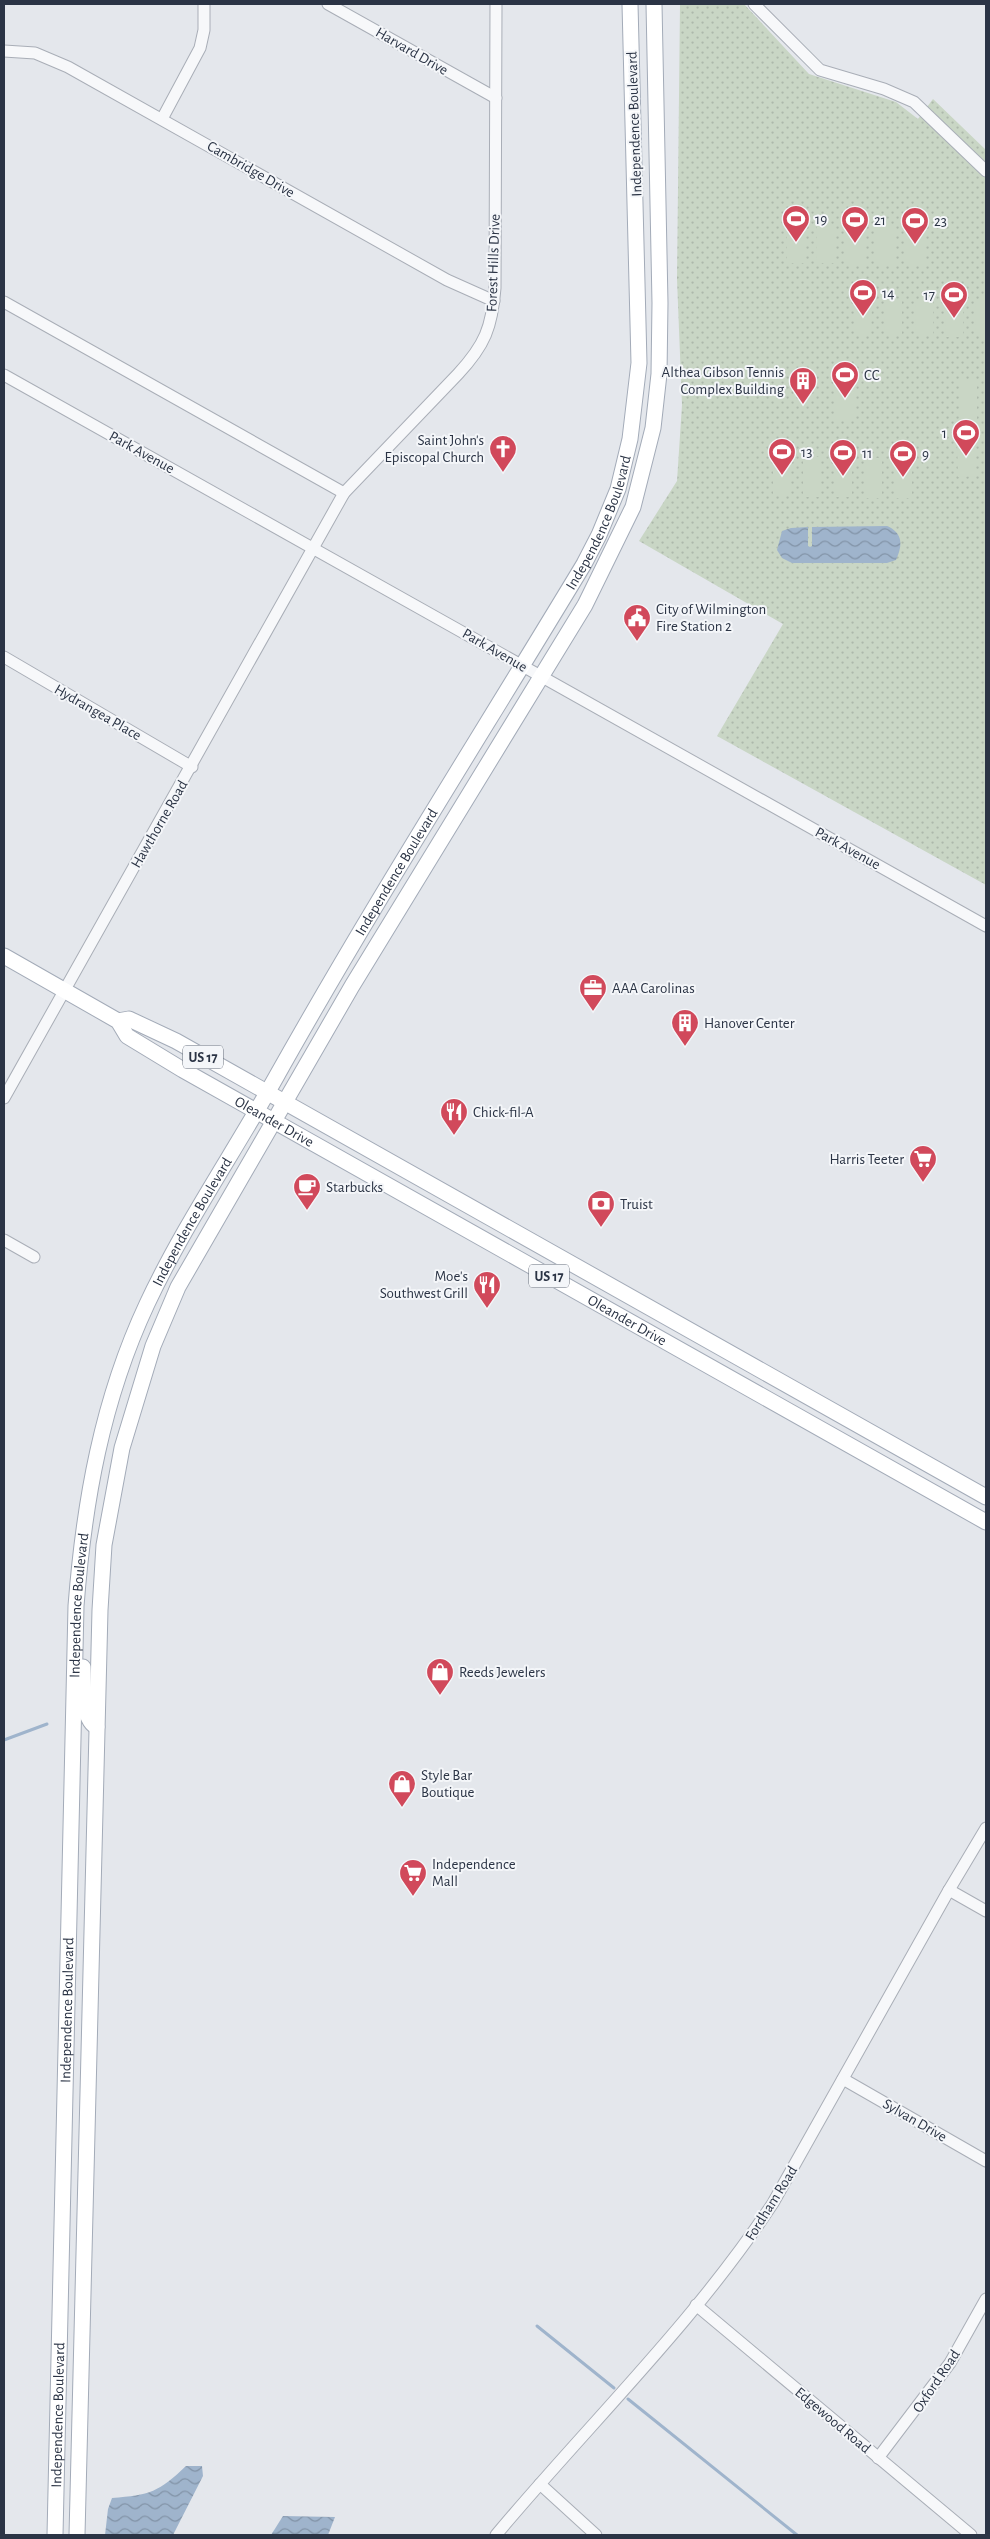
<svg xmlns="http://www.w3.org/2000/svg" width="990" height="2539" viewBox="0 0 990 2539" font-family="'Alegreya Sans',sans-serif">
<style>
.grass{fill:url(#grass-dots)}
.pitch{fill:#c9d6c5}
.water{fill:url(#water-waves)}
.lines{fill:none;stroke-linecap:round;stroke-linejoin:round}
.stream{stroke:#9fb4cc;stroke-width:3}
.minor-casing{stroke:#a9aeb7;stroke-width:13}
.major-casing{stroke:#a3abb8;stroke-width:17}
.minor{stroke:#f7f8fa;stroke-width:11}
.major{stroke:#fff;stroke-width:15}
.labels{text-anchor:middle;stroke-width:4;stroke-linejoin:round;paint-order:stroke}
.shield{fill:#f4f6f9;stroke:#676e7b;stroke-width:1}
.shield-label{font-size:14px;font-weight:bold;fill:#2b3445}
.street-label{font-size:15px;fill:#2b3445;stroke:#f4f6f9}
.poi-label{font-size:15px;fill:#2b3445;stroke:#f4f6f9;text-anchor:start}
</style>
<defs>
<pattern id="grass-dots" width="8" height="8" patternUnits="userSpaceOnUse" patternTransform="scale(1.25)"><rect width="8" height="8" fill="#c9d6c5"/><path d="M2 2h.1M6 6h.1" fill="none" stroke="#adb8ab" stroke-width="1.8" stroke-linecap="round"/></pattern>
<pattern id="water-waves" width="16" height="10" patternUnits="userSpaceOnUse" patternTransform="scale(1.25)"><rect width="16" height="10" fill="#9fb4cc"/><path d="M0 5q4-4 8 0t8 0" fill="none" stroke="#8293a7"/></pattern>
</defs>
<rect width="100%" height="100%" fill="#e4e7ec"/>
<path class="grass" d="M680,4H744L809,74L896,102L918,119L933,99L986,150V885L717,736L783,624L639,541L677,481L682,405L677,279Z"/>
<g class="pitch">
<rect x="787" y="224" width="18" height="39"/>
<path d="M817,224H834V263H816Z"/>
<rect x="846" y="224" width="18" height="40"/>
<rect x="876" y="225" width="18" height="39"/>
<rect x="906" y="225" width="18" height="40"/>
<path d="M885,298L902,299V335H884Z"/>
<path d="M854,299H872L871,335H854Z"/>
<path d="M916,299H933V336H915Z"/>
<path d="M946,300L963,301V337H945Z"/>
<path d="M976,300H986V336H975Z"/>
<rect x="836" y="379" width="18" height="40"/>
<rect x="959" y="380" width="18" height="39"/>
<path d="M957,438H975V476L958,477Z"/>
<rect x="773" y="456" width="18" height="40"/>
<rect x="803" y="457" width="18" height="40"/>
<rect x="834" y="457" width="18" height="40"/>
<rect x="864" y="458" width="18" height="40"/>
<rect x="894" y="458" width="18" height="40"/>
</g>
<g class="water">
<path d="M887,526C903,533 903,545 896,560L887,563H792L782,558L777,550L782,531L791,528L808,527V546L810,547L812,546V527Z"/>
<path d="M186,2466H202L203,2476L173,2535H105L108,2509L112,2498C150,2495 159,2492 186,2466Z"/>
<path d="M283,2516L335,2517L328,2535H271Z"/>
</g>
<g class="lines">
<g class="stream">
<path d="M4,1740L47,1724"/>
<path d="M537,2326L614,2388"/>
<path d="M628,2399L797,2535"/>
</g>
<defs>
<g id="minor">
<path d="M328,4L496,98"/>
<path d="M754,4L820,70L884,89L914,102L986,171"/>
<path d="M4,51L35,53L68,67L447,280L494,301"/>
<path d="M162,119L200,48L204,30V4"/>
<path d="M4,302L344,493"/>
<path d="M4,375L986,926"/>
<path d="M4,657L192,767"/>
<path d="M4,1098L344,493L458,374C485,345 492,327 495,288L496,4"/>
<path d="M4,1240L34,1257"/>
<path d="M949,1890L986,1911"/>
<path d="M843,2079L986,2161"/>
<path d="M696,2305L971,2535"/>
<path d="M878,2458L950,2363L986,2299"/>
<path d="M540,2484L596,2535"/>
<path d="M496,2535C588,2425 693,2324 773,2203L949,1890L986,1828"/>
</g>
<g id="major">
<path id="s1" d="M4,956L118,1021L127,1036L183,1070L986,1522"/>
<path d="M118,1021L129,1019L176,1041L986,1497"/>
<path d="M83,1667C84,1684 81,1720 97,1727"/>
<path id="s2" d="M55,2535L76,1606C84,1502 102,1400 147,1304C183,1227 233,1154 275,1079C373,904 481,735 584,564L599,535L618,489L630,439L639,363L630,4"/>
<path d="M77,2535L100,1610L104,1545L122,1448L153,1346L178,1287L352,986L585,605L633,507L653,428L659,374L660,303L654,4"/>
</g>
</defs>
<use href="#minor" class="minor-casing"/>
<use href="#major" class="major-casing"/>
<use href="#minor" class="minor"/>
<use href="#major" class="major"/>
</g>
<defs>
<symbol id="stadium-pin" viewBox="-11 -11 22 30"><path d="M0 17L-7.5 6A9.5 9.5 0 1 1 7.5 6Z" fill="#d1495b" stroke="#f4f6f9"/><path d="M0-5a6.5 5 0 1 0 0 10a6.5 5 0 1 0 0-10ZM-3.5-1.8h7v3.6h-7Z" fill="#fff"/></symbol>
<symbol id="building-pin" viewBox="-11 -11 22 30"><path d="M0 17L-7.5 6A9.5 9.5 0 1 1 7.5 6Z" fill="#d1495b" stroke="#f4f6f9"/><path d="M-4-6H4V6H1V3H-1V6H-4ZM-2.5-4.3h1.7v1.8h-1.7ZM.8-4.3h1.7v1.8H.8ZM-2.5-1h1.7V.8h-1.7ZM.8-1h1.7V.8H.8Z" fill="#fff"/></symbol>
<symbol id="church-pin" viewBox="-11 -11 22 30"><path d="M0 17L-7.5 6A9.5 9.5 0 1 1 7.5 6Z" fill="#d1495b" stroke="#f4f6f9"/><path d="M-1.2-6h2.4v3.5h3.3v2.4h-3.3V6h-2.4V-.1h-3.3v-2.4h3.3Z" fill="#fff"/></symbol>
<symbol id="civic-pin" viewBox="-11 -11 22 30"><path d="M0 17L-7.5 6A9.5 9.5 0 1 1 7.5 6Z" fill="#d1495b" stroke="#f4f6f9"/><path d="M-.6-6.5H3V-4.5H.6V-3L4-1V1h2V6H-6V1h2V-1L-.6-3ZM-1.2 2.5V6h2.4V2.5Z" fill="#fff"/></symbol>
<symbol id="office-pin" viewBox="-11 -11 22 30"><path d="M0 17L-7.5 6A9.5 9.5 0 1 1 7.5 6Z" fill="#d1495b" stroke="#f4f6f9"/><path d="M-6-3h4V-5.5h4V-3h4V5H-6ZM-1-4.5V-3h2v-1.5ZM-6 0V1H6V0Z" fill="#fff"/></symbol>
<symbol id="restaurant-pin" viewBox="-11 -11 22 30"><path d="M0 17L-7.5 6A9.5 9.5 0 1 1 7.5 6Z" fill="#d1495b" stroke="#f4f6f9"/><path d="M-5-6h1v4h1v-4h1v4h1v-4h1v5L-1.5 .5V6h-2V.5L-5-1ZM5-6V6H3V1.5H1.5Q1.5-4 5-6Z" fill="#fff"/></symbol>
<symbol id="supermarket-pin" viewBox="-11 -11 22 30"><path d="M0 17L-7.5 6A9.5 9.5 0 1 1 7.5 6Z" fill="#d1495b" stroke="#f4f6f9"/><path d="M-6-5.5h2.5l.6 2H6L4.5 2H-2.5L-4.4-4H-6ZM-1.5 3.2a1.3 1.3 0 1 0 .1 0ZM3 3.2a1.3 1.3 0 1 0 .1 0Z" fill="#fff"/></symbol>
<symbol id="cafe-pin" viewBox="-11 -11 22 30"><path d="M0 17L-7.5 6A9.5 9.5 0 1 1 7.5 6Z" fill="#d1495b" stroke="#f4f6f9"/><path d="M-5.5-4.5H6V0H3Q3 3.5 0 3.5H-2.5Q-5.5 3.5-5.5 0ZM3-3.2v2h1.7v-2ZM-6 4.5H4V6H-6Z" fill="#fff"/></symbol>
<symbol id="bank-pin" viewBox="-11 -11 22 30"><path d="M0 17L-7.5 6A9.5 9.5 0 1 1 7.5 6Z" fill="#d1495b" stroke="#f4f6f9"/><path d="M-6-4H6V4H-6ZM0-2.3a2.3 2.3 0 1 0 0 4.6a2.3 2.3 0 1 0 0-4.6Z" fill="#fff"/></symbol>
<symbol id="shop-pin" viewBox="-11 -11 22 30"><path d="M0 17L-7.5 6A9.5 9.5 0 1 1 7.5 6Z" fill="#d1495b" stroke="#f4f6f9"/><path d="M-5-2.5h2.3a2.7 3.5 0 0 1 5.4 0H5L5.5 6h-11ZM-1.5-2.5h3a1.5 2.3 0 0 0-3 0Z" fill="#fff"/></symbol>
</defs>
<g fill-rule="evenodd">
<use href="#stadium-pin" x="780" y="203" width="32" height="43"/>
<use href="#stadium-pin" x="839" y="204" width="32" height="43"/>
<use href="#stadium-pin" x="899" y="205" width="32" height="43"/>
<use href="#stadium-pin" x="847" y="277" width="32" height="43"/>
<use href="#stadium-pin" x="938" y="279" width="32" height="43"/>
<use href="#stadium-pin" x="829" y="359" width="32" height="43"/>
<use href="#building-pin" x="787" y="365" width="32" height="43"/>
<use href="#stadium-pin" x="950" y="417" width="32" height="43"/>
<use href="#church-pin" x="487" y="433" width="32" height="43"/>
<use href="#stadium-pin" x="766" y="436" width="32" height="43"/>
<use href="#stadium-pin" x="827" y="437" width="32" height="43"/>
<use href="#stadium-pin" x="887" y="438" width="32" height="43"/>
<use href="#civic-pin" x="621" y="602" width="32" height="43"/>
<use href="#office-pin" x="577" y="972" width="32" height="43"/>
<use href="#building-pin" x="669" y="1007" width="32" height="43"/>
<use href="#restaurant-pin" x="438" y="1096" width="32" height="43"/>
<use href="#supermarket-pin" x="907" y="1143" width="32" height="43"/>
<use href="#cafe-pin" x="291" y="1171" width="32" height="43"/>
<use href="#bank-pin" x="585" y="1188" width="32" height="43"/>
<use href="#restaurant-pin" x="471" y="1269" width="32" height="43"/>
<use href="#shop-pin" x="424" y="1656" width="32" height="43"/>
<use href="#shop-pin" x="386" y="1768" width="32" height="43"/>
<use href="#supermarket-pin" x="397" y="1857" width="32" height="43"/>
</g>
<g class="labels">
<g class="shield">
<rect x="183" y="1045.5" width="40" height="23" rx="4"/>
<rect x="529" y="1264.5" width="40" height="23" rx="4"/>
</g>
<g class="shield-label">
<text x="203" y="1062">US 17</text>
<text x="549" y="1281">US 17</text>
</g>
<g class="street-label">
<text transform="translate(412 51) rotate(30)" y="5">Harvard Drive</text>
<text transform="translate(634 124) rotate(-92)" y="5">Independence Boulevard</text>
<text transform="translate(251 169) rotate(30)" y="5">Cambridge Drive</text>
<text transform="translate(493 263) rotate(-88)" y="5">Forest Hills Drive</text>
<text transform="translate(142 452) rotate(29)" y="5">Park Avenue</text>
<text dy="5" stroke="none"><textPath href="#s2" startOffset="2145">Independence Boulevard</textPath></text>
<text transform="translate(495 650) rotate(30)" y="5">Park Avenue</text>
<text transform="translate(98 712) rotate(30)" y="5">Hydrangea Place</text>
<text transform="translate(159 824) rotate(-60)" y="5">Hawthorne Road</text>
<text transform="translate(848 848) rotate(29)" y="5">Park Avenue</text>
<text dy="5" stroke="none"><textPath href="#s2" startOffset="1740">Independence Boulevard</textPath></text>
<text dy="5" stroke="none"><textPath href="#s1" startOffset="319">Oleander Drive</textPath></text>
<text dy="5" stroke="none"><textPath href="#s2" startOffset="1335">Independence Boulevard</textPath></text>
<text dy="5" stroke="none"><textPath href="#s1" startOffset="724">Oleander Drive</textPath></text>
<text dy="5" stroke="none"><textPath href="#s2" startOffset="930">Independence Boulevard</textPath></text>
<text dy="5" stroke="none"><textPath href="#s2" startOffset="525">Independence Boulevard</textPath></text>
<text transform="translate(915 2120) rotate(30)" y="5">Sylvan Drive</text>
<text transform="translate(771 2203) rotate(-58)" y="5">Fordham Road</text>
<text transform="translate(936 2381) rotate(-56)" y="5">Oxford Road</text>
<text dy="5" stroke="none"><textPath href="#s2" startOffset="120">Independence Boulevard</textPath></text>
<text transform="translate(833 2420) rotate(40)" y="5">Edgewood Road</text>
</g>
<g class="poi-label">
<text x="815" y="224">19</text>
<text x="874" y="225">21</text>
<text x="934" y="226">23</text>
<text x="882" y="298">14</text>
<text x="935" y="300" text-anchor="end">17</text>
<text x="784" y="377" text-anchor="end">Althea Gibson Tennis<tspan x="784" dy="17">Complex Building</tspan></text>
<text x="864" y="380">CC</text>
<text x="947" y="438" text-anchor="end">1</text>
<text x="484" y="445" text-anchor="end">Saint John's<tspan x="484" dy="17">Episcopal Church</tspan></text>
<text x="801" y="457">13</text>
<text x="862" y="458">11</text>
<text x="922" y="459">9</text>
<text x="656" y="614">City of Wilmington<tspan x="656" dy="17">Fire Station 2</tspan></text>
<text x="612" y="993">AAA Carolinas</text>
<text x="704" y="1028">Hanover Center</text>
<text x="473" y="1117">Chick-fil-A</text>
<text x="904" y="1164" text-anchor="end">Harris Teeter</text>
<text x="326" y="1192">Starbucks</text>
<text x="620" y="1209">Truist</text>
<text x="468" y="1281" text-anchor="end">Moe's<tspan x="468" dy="17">Southwest Grill</tspan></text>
<text x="459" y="1677">Reeds Jewelers</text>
<text x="421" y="1780">Style Bar<tspan x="421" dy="17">Boutique</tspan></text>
<text x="432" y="1869">Independence<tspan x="432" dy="17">Mall</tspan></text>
</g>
</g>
<rect width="990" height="2539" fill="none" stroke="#2b3445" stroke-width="10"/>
</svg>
